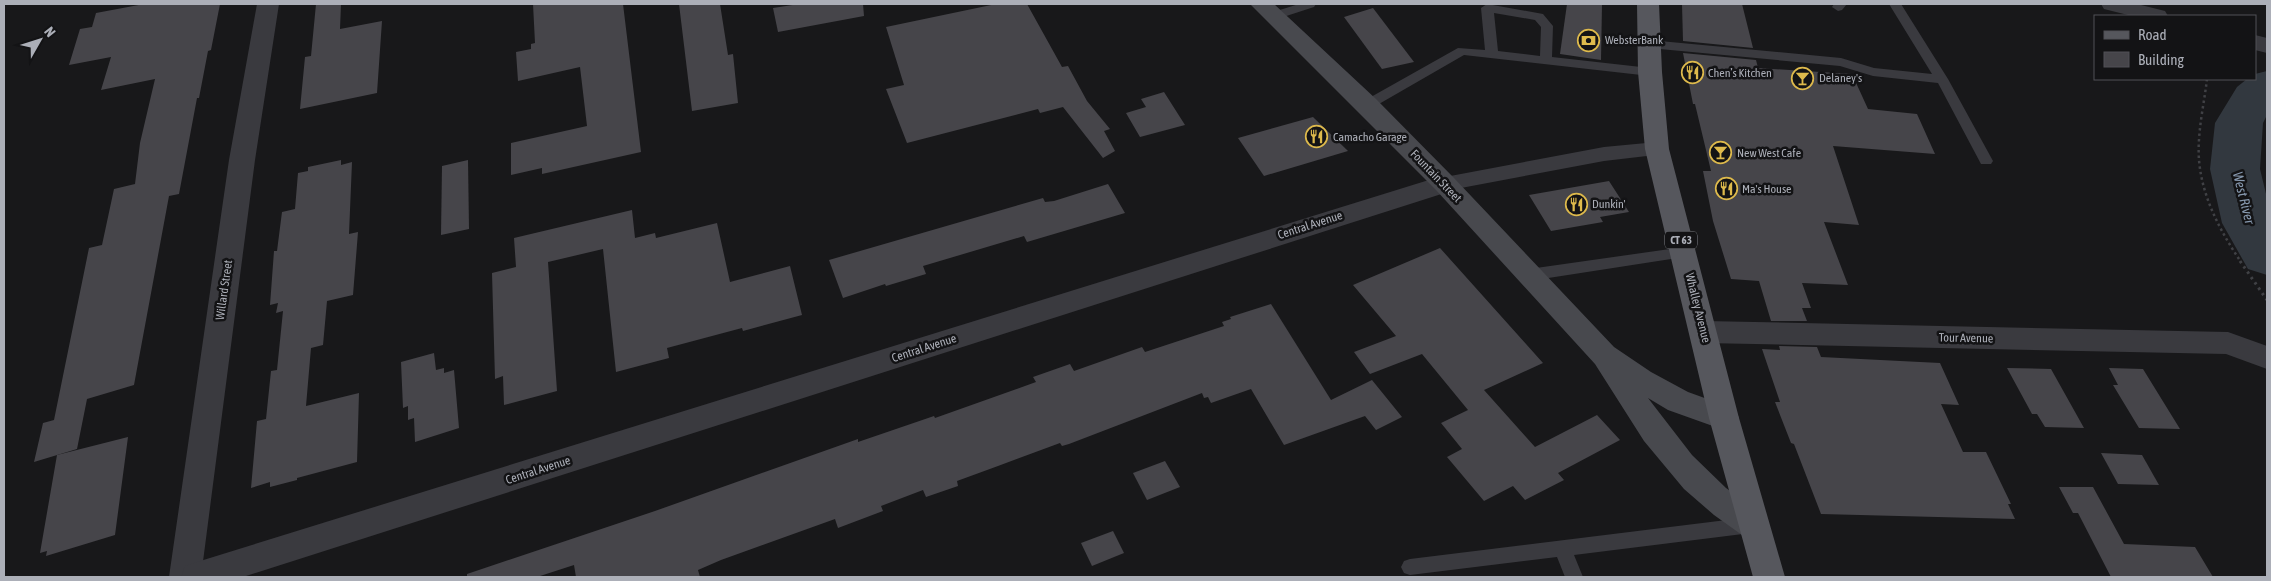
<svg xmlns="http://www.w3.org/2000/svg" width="2271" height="581" viewBox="0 0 2271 581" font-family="'Asap Condensed',sans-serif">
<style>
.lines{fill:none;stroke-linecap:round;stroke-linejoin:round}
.river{fill:#32383f;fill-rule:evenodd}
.building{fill:#46454a}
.path-far1{stroke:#404145;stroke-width:2.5;stroke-dasharray:2.5 3;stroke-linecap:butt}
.path{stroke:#404145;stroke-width:3;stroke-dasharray:2.5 4;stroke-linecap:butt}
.service{fill:#3a3a3f;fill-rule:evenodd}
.pedestrian{fill:#3a3a3f;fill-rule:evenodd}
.minor{fill:#3a3a3f;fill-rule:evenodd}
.tertiary{fill:#3a3a3f;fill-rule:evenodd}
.secondary{fill:#48494e;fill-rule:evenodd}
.primary{fill:#56575d;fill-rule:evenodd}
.labels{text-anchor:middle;stroke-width:5;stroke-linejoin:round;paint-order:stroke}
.shield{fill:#131315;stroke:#7e8087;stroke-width:1}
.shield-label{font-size:11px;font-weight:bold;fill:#acafb8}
.poi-label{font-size:12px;fill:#acafb8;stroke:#131315;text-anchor:start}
.street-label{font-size:12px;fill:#acafb8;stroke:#131315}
.water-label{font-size:14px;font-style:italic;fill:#8799af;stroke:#131315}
</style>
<rect width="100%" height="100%" fill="#18181a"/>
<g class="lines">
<path class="river" d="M2267,71V115L2263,123L2260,169L2267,198V275L2248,269L2222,223L2210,169L2215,123L2237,87L2247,79H2255V74Z"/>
</g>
<g class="building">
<path d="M144,4H220L211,50L208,51L199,98H197L179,194L169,196L134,385L87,399L77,449L34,462L43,423L54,420L89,248L102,245L114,189L135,184L140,143L155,79L101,90L111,57L69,65L80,29L92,27L96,13Z"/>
<path d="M316,4H341L340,29L382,21L377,93L300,109L305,57L311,56Z"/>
<path d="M533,4H623L641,152L542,174V168L511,175V143L587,126L580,67L518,81L516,52L531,49V44L535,43Z"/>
<path d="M679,4H720L728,55L733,54L738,103L692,111Z"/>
<path d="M799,4H863L864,16L778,32L773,8Z"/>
<path d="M996,4H1027L1062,67L1068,66L1087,101L1110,129L1104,131L1115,151L1103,158L1063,107L1040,113L1038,109L907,143L886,89L904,85L886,27Z"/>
<path d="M1567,4H1602L1601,60L1560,54Z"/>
<path d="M1682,4H1742L1753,48L1683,41Z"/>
<path d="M1373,8L1414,62L1382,69L1344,17Z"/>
<path d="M1683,53L1756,60L1758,68L1852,74L1868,109L1917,114L1935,154L1833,146L1859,225L1824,222L1848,285L1802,283L1811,308H1802L1807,321H1771L1759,281L1731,279L1713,221L1703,171H1711L1695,104H1693Z"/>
<path d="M1164,92L1185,125L1140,137L1126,113L1146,107L1141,99Z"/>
<path d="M1313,117L1348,151L1264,176L1238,138Z"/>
<path d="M341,160V165L352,162L349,234L358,232L353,295L327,301L323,345L311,348L306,406L359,393L357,462L297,478V480L270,487V482L251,488L257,421L266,419L271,371L277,370L283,311L276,313L278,303L270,305L274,251H277L282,212L295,209L298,173L308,171V167Z"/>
<path d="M468,160L469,229L441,235L442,166Z"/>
<path d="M1609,181L1629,212L1600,217L1603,222L1551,231L1529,195Z"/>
<path d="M1108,184L1125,213L1027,242L1024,236L923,266L926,274L886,286L885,284L843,298L829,260L1043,198L1045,202L1054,201Z"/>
<path d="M632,210L635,238L655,233L656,238L717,223L730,282L790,266L802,315L743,331L742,328L667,348L669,358L616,372L603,249L548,262L557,391L504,405L503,376L495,379L492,273L516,267L514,238Z"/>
<path d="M1440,248L1543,363L1484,390L1535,447L1597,415L1620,440L1558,473L1564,480L1525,500L1513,486L1484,501L1447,457L1462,449L1441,423L1468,410L1422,354L1370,374L1354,352L1396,336L1353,285Z"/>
<path d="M1271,304L1331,400L1372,380L1402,417L1376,430L1365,416L1284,445L1251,389L1211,403L1208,397L1204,398L1202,393L1069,444L1062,446L1060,443L998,466L957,481L958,486L926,497L923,490L881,506L883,511L838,528L835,519L721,560L698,570L700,577H576L574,565L537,577H467V574L655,511L858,439V442L934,416L935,418L1036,382L1033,377L1070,364L1074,371L1142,347L1145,352L1224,326L1222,322L1231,319L1230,317Z"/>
<path d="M1779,346L1817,347L1821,357L1940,363L1959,405L1941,404L1963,452H1986L2011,504H2008L2015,519L1821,514L1794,444L1791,443L1775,402H1780L1762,349L1780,350Z"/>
<path d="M434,353L436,370L444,368V373L454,370L459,428L415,442L414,418L408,420V406L403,408L401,362Z"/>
<path d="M2007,368L2051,369L2084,428L2045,427L2037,414H2032Z"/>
<path d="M2109,368L2143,369L2180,429L2139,428L2113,385H2118Z"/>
<path d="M128,437L115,535L46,556L47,551L40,553L57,455Z"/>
<path d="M2101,453L2142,455L2159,485L2118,484Z"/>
<path d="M1165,461L1180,487L1147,500L1133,473Z"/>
<path d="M2059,487H2093L2124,544L2195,547L2213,577H2111L2078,513H2073Z"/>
<path d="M1113,531L1124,553L1092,566L1081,543Z"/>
</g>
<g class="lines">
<path class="path-far1" d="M2207,79C2204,105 2197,133 2199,160C2202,197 2220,231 2241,262"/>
<path class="path" d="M2240,261L2267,300"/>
<g class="service">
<path d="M1299,4H1316L1314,7L1274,20L1268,16L1270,13Z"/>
<path d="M1487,4L1543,14L1553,26L1552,57L1650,68L1656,72L1650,76L1464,55L1372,108H1362L1360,105L1362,102L1458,48L1485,50L1481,8ZM1494,13L1535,20L1541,27L1540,56L1498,51Z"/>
<path d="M1834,4H1847L1842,10L1838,11L1832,7Z"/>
<path d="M1889,4H1901L1948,79L1993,161L1991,164H1981L1938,83L1873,76L1840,66L1649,48L1643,44L1649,40L1841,58L1874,68L1932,74Z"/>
<path d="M1684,247L1689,248L1691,252L1689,256L1684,257L1529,281L1524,279L1522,275L1524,271L1529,269Z"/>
<path d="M1751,517L1757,520L1760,525L1757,530L1751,533L1574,555L1583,577H1565L1557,557L1410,575L1404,573L1401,567L1404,561L1410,559Z"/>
</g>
<path class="pedestrian" d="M1657,142L1664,144L1667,149L1664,154L1604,161L1445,191L1438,189L1435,184L1438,179L1445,177L1604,147Z"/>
<g class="minor">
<path d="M257,4H279L255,160L201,577H169L229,160Z"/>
<path d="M1704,321L2228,332L2267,346V369L2226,354L1704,343L1694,340L1690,332L1694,324Z"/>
</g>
<g class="tertiary">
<path d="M2101,4H2137L2165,11L2168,16H2132L2104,9Z"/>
<path d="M2255,35L2267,38V53L2255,50Z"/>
<path d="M1445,175L1454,178L1458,184L1454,190L243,577H181L185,566L197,562Z"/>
</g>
<path class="secondary" d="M1250,4H1274L1376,99L1454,178L1614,347L1651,372L1688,392L1735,409L1739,418L1735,427L1724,430L1668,410L1648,398L1692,455L1726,488L1764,515L1769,525L1764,535L1753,539L1742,535L1714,515L1684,489L1644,441L1595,364L1436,190Z"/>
<path class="primary" d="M1637,4H1659L1662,72L1669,149L1739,418L1785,577H1753L1709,418L1645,149L1638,72Z"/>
</g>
<defs>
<symbol id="bank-ring" viewBox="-11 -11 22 22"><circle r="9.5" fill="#131315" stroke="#deba4c" stroke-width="1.5"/><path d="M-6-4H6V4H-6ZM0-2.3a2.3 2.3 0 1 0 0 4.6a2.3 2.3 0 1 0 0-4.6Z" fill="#deba4c"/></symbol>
<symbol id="restaurant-ring" viewBox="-11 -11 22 22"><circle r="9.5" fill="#131315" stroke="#deba4c" stroke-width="1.5"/><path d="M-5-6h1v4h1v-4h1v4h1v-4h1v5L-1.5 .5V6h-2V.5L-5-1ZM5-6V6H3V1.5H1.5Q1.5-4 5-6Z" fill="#deba4c"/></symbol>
<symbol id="bar-ring" viewBox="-11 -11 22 22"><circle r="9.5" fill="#131315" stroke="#deba4c" stroke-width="1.5"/><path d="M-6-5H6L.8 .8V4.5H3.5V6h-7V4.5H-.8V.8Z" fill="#deba4c"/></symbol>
</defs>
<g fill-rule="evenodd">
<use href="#bank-ring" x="1576" y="28" width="25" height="25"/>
<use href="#restaurant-ring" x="1680" y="60" width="25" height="25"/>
<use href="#bar-ring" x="1790" y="66" width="25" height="25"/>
<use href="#restaurant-ring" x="1304" y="124" width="25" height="25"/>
<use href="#bar-ring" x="1708" y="140" width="25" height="25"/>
<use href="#restaurant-ring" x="1714" y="176" width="25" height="25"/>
<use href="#restaurant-ring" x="1564" y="192" width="25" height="25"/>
</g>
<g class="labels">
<rect class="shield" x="1665" y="231.5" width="32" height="17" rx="4"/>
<g class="shield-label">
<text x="1681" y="244">CT 63</text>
</g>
<g class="poi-label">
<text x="1605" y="44">WebsterBank</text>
<text x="1708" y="77">Chen’s Kitchen</text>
<text x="1819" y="82">Delaney's</text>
<text x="1333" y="141">Camacho Garage</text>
<text x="1737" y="157">New West Cafe</text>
<text x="1742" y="193">Ma's House</text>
<text x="1592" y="208">Dunkin'</text>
</g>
<g class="street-label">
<text transform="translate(1436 176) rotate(46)" y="4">Fountain Street</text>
<text transform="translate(1310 225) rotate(-18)" y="4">Central Avenue</text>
<text transform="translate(224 290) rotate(-82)" y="4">Willard Street</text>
<text transform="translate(1698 308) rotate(76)" y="4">Whalley Avenue</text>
<text transform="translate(1966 338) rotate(1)" y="4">Tour Avenue</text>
<text transform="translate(924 348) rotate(-18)" y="4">Central Avenue</text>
<text transform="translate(538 470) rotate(-18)" y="4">Central Avenue</text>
</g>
<g class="water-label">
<text transform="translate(2244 198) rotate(76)" y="5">West River</text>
</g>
</g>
<rect width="2271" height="581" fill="none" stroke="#acafb8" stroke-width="10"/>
<rect x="2094" y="15" width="162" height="65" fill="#131315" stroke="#505156"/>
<rect x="2104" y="31" width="25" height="8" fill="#56575d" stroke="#505156"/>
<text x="2138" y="40" font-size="15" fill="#acafb8">Road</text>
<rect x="2104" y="52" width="25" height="15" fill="#46454a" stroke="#505156"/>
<text x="2138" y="65" font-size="15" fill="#acafb8">Building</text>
<g transform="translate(40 40) rotate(51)" stroke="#131315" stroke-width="4" paint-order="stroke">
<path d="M0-4L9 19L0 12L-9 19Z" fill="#acafb8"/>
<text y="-8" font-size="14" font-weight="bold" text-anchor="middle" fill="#acafb8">N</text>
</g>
</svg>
